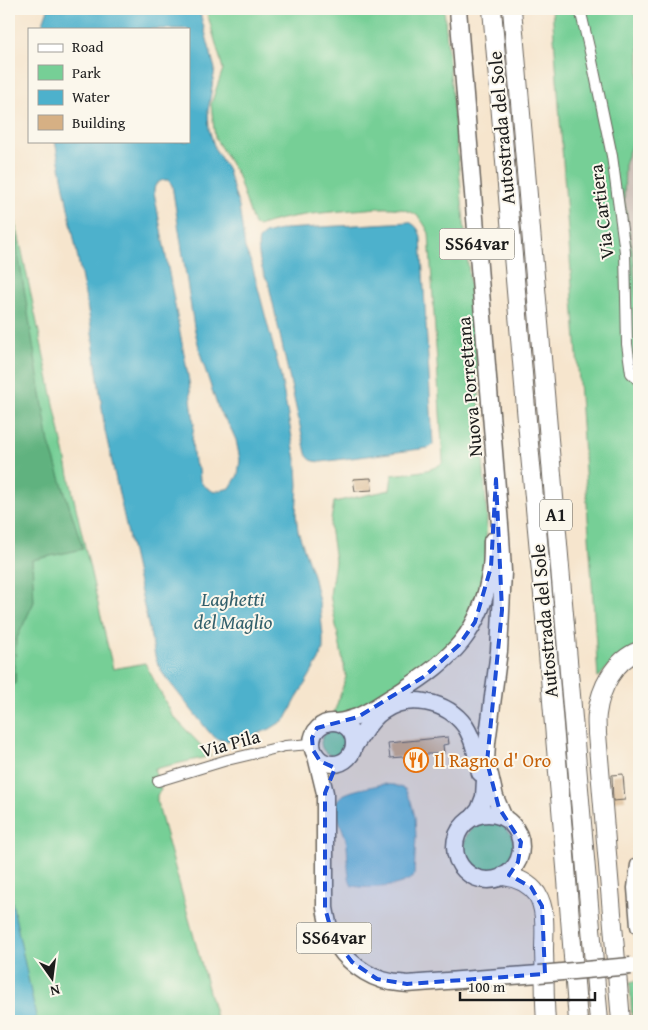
<svg xmlns="http://www.w3.org/2000/svg" width="648" height="1030" viewBox="0 0 648 1030" font-family="'Gentium Book Plus',serif">
<style>
.industrial{fill:#cec1b9}
.green{fill:#76cf96;stroke:#497659}
.forest{fill:#60b27f;stroke:#3e674e}
.water{fill:#4db1cc;stroke:#346674;fill-rule:evenodd}
.building{fill:#d6b084}
.lines{fill:none;stroke-linecap:round;stroke-linejoin:round}
.minor-casing{stroke:#68625a;stroke-width:12}
.trunk-casing{stroke:#68625a;stroke-width:19}
.motorway-casing{stroke:#68625a;stroke-width:20}
.minor{stroke:#fff;stroke-width:10}
.trunk{stroke:#fff;stroke-width:16}
.motorway{stroke:#fff;stroke-width:18}
.trunk-bridge-casing{stroke:#68625a;stroke-width:19;stroke-linecap:butt}
.trunk-bridge{stroke:#fff;stroke-width:16}
.marked{fill:#1d4ed8;fill-opacity:0.2;stroke:#1d4ed8;stroke-width:4;stroke-dasharray:10 6;stroke-linejoin:round}
.labels{text-anchor:middle;stroke-width:4;stroke-linejoin:round;paint-order:stroke}
.shield{fill:#fbf7ec;stroke:#5f5e5a;stroke-width:1}
.shield-label{font-size:18px;font-weight:bold;fill:#1c1c1c}
.street-label{font-size:19px;fill:#1c1c1c;stroke:#fbf7ec}
.food-label{font-size:19px;fill:#c56008;stroke:#fbf7ec;text-anchor:start}
.water-label{font-size:20px;font-style:italic;fill:#325f6b;stroke:#fbf7ec}
</style>
<rect width="100%" height="100%" fill="#fbf7ec"/>
<filter id="ink" filterUnits="userSpaceOnUse"><feTurbulence type="fractalNoise" baseFrequency=".02" numOctaves="2"/><feDisplacementMap in="SourceGraphic" scale="10" xChannelSelector="R" yChannelSelector="G"/><feConvolveMatrix kernelMatrix="1 2 1 2 8 2 1 2 1" color-interpolation-filters="sRGB"/></filter>
<filter id="wash" filterUnits="userSpaceOnUse"><feTurbulence type="fractalNoise" baseFrequency=".0096" numOctaves="4" result="noise"/><feDisplacementMap in="SourceGraphic" scale="20" xChannelSelector="R" yChannelSelector="G"/><feGaussianBlur stdDeviation="1.12" result="paint"/><feColorMatrix in="noise" values="0 0 0 0 0 0 0 0 0 0 0 0 0 0 0 0 0 1.4 0 .05"/><feComposite in="paint" operator="in"/></filter>
<g filter="url(#wash)">
<rect width="100%" height="100%" fill="#f6e5cd"/>
<path class="industrial" d="M639,126V339L634,263L624,199L625,161Z"/>
<g class="green">
<path d="M206,9H444L476,350L487,518L485,567L473,610L468,622L441,656L361,709L337,715L334,713L346,677L330,595L335,561L330,526L334,502L390,490L392,475C405,473 437,472 443,461L429,233C425,226 422,219 415,214C397,204 373,209 353,210C321,213 288,215 258,226L254,225L237,174L215,138L211,104L223,69Z"/>
<path d="M552,9H639V126L625,161L624,199L634,263L639,339V645L616,658L598,678L582,424Z"/>
<path d="M9,190L74,499L113,669L145,663L173,716L211,756L154,769L161,790L157,795V802L217,1021H9Z"/>
<circle cx="333" cy="743" r="12"/>
<circle cx="489" cy="847" r="25"/>
<path d="M639,980V1021H632L630,982Z"/>
</g>
<path class="forest" d="M9,196L49,443L83,549L32,560L34,602L16,640L15,684L9,690Z"/>
<g class="water">
<path d="M48,9H199L215,69L208,111L209,129L215,149L227,168L239,207L245,248L252,265L280,372L297,465L298,485L296,514L298,531L313,575L320,606L323,636V649L319,660L299,694L286,719L270,729L257,734L245,738L227,741L217,739L209,732L163,674L156,660L105,431L91,326L55,141H189V29H43V23ZM164,180H168L172,185L194,327L202,360L219,411L230,427L236,440L240,460L238,475L230,488L214,492L203,485L200,480L199,469L194,462L192,441L194,424L189,381L154,192C154,185 157,182 164,180Z"/>
<path d="M409,222C417,226 419,229 421,238L433,444L431,447L428,448L321,462C313,461 309,461 306,453L268,281C262,275 256,248 259,239L265,234L284,229Z"/>
<path d="M383,784L394,785L405,789L411,801L415,817L416,837L414,876C401,888 370,889 352,886C346,878 349,852 346,840C344,830 331,808 338,799C345,790 372,787 383,784Z"/>
<path d="M9,883L10,892L37,1021H9Z"/>
</g>
<g id="blocks">
<g class="building">
<path d="M371,478L372,490L355,491L353,479Z"/>
<path d="M448,737L449,744L443,745L444,754H414V756L390,758L388,743Z"/>
<path d="M623,774L625,800L613,801L612,775Z"/>
</g>
</g>
</g>
<g filter="url(#ink)">
<use href="#blocks" fill-opacity="0" stroke="#68625a" stroke-width="1"/>
<g class="lines">
<defs>
<g id="minor">
<path d="M580,9L591,56L612,156L625,252L627,344L631,373L639,381"/>
<path d="M158,781L227,760L285,746L312,744"/>
</g>
<g id="trunk">
<path d="M458,9L501,537L503,572L499,651L487,743L484,797L479,810L473,817"/>
<circle cx="333" cy="743" r="21"/>
<path d="M338,722C344,721 351,719 357,717C372,711 386,700 400,692C452,659 482,632 491,568C492,559 492,550 492,541"/>
<path d="M354,746C363,734 370,719 383,711C408,693 447,701 465,726C474,740 477,757 480,773"/>
<path d="M316,756L325,793V908C327,918 328,928 333,938C344,960 367,978 391,982C396,983 401,983 407,984L539,974"/>
<path d="M490,775L495,797L504,818"/>
<circle cx="488" cy="847" r="33"/>
<path d="M639,865L636,888L639,926"/>
</g>
<g id="motorway">
<path d="M492,9L529,444L542,583L566,867L578,1021"/>
<path d="M512,9L599,1021"/>
<path d="M504,876C518,878 529,883 537,894C547,910 544,933 544,951C545,975 544,998 546,1021"/>
<path d="M621,1021L597,734C597,727 596,720 597,714C600,689 614,660 639,651"/>
</g>
</defs>
<use href="#minor" class="minor-casing"/>
<use href="#trunk" class="trunk-casing"/>
<use href="#motorway" class="motorway-casing"/>
<use href="#minor" class="minor"/>
<use href="#trunk" class="trunk"/>
<use href="#motorway" class="motorway"/>
<defs>
<path id="trunk-bridge" d="M539,974L631,966"/>
</defs>
<use href="#trunk-bridge" class="trunk-bridge-casing"/>
<use href="#trunk-bridge" class="trunk-bridge"/>
</g>
</g>
<path class="marked" d="M496,479L502,610L487,762L499,808L521,842L518,862L509,875L531,887L542,906L545,974L407,984L377,979L352,962L333,937L325,908V793L335,768L320,761L313,750L312,738L317,728L358,717L425,676L459,645L475,622L491,567Z"/>
<defs>
<symbol id="restaurant-ring" viewBox="-11 -11 22 22"><circle r="9.5" fill="#fbf7ec" stroke="#e8710a" stroke-width="1.5"/><path d="M-5-6h1v4h1v-4h1v4h1v-4h1v5L-1.5 .5V6h-2V.5L-5-1ZM5-6V6H3V1.5H1.5Q1.5-4 5-6Z" fill="#e8710a"/></symbol>
</defs>
<g fill-rule="evenodd">
<use href="#restaurant-ring" x="402" y="746" width="28" height="28"/>
</g>
<g class="labels">
<g class="shield">
<rect x="439.5" y="228.5" width="75" height="31" rx="4"/>
<rect x="540" y="499.5" width="32" height="31" rx="4"/>
<rect x="296.5" y="922.5" width="75" height="31" rx="4"/>
</g>
<g class="shield-label">
<text x="477" y="250">SS64var</text>
<text x="556" y="521">A1</text>
<text x="334" y="944">SS64var</text>
</g>
<g class="street-label">
<text transform="translate(501 128) rotate(-95)" y="7">Autostrada del Sole</text>
<text transform="translate(601 212) rotate(-97)" y="7">Via Cartiera</text>
<text transform="translate(469 387) rotate(-95)" y="7">Nuova Porrettana</text>
<text transform="translate(544 621) rotate(-95)" y="7">Autostrada del Sole</text>
<text transform="translate(230 743) rotate(-15)" y="7">Via Pila</text>
</g>
<g class="food-label">
<text x="434" y="767">Il Ragno d' Oro</text>
</g>
<g class="water-label">
<text x="233" y="606">Laghetti<tspan x="233" dy="23">del Maglio</tspan></text>
</g>
</g>
<rect width="648" height="1030" fill="none" stroke="#fbf7ec" stroke-width="30"/>
<rect x="28" y="28" width="162" height="115" fill="#fbf7ec" stroke="#a29f99"/>
<rect x="38" y="44" width="25" height="8" fill="#ffffff" stroke="#a29f99"/>
<text x="72" y="52" font-size="15" fill="#1c1c1c">Road</text>
<rect x="38" y="65" width="25" height="15" fill="#76cf96" stroke="#a29f99"/>
<text x="72" y="78" font-size="15" fill="#1c1c1c">Park</text>
<rect x="38" y="90" width="25" height="15" fill="#4db1cc" stroke="#a29f99"/>
<text x="72" y="102" font-size="15" fill="#1c1c1c">Water</text>
<rect x="38" y="115" width="25" height="15" fill="#d6b084" stroke="#a29f99"/>
<text x="72" y="128" font-size="15" fill="#1c1c1c">Building</text>
<g transform="translate(52 978) rotate(166)" stroke="#fbf7ec" stroke-width="4" paint-order="stroke">
<path d="M0-4L9 19L0 12L-9 19Z" fill="#1c1c1c"/>
<text y="-8" font-size="14" font-weight="bold" text-anchor="middle" fill="#1c1c1c">N</text>
</g>
<path d="M460 992v8h135v-8" fill="none" stroke="#1c1c1c" stroke-width="2.5"/>
<text x="468" y="992" font-size="15" fill="#1c1c1c" stroke="#fbf7ec" stroke-width="4" paint-order="stroke">100 m</text>
</svg>
